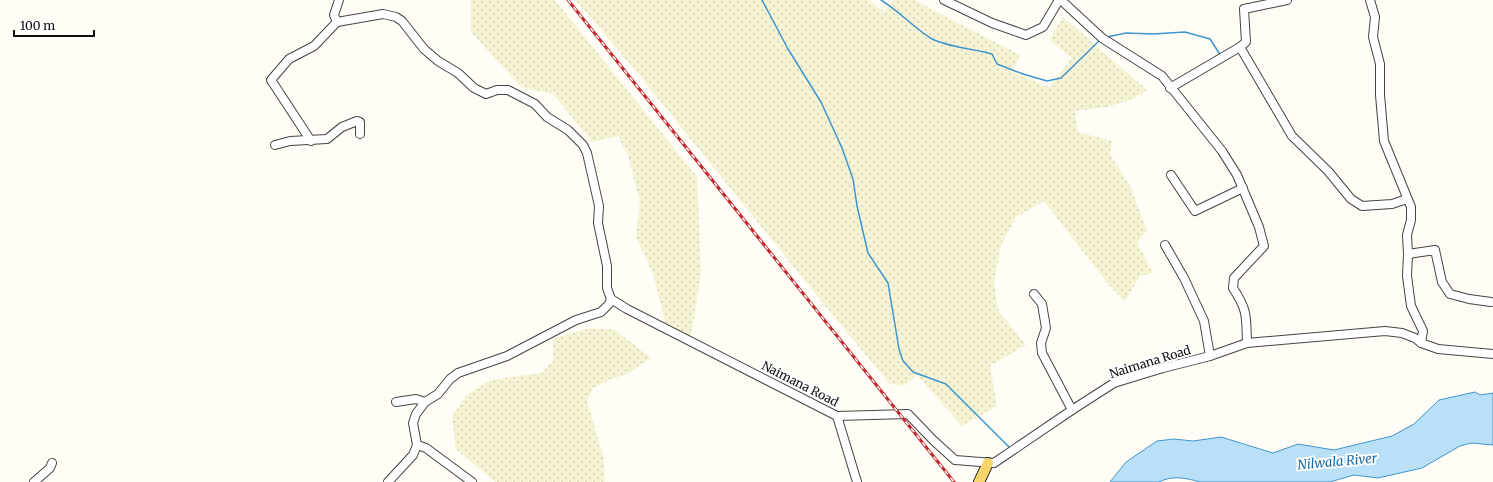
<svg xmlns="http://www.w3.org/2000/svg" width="1493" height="482" viewBox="0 0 1493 482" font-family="Merriweather,serif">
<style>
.farmland{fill:url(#farmland-dots)}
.water{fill:#b9e0f7;stroke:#3f96cf}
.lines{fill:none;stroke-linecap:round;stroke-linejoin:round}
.stream{stroke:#3f96cf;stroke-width:1.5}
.minor-casing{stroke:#444;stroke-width:10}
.major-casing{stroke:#222;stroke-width:12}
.minor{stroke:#fff;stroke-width:8}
.major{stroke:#f9d66b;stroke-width:10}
.rail-casing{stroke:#c4262e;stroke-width:3}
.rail{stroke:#fff;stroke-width:1.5;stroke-dasharray:4.5;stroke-linecap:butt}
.labels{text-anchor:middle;stroke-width:4;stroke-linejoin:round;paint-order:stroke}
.street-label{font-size:12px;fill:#111;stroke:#fff}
.water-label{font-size:13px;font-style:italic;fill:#1768a6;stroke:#fff}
</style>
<defs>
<pattern id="farmland-dots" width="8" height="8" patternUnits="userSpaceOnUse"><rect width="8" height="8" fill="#f6f3d4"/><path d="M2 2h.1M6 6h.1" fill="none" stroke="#d2cfb5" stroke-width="1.8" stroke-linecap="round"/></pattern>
</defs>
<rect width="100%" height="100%" fill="#fffdf5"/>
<g class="farmland">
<path d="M471,0H555L697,177L701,272L691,337L665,322L654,277L636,236L640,201L628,156L618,136L592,142L553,94L521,87L471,32Z"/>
<path d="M576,0H869L884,12L893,0H914L1020,55L1012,72L1049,87L1072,58L1049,40L1063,17L1147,90L1133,99L1107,107L1075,111L1078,132L1112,141L1110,154L1131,188L1147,231L1137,242L1153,273L1140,276L1125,301L1108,284L1044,201L1016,217L1001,245L994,282L998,310L1026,345L990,366L997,406L962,426L917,375L904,386L890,384L835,318L639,75Z"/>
<path d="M589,328L615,330L651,358L629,373L609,380L593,388L587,401L604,459L605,482H495L456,449L452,417L465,396L490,380L541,373L553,361V339Z"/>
</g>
<path class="water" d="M1475,392L1480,395L1493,393V445L1471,443L1460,446L1422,468L1378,478L1354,475L1330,482H1200C1186,478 1172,475 1159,482H1110L1126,462L1157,441L1174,439L1193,441L1221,437L1273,453L1298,444L1334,450L1392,436L1414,424L1439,400Z"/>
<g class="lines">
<g class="stream">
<path d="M762,0L788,49L821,102L842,148L853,179L857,206L868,253L888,283L899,349L903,361L913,372L946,384L1011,449"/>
<path d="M881,0C899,11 914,28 932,39C948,47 974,49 992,54L997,64L1023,74L1047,81L1061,78L1100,40"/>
<path d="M1107,37L1126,33L1153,34L1185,32L1210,39L1221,56"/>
</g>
<defs>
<g id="minor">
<path d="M944,0L992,23L1026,35L1043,27L1059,0"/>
<path d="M1061,0L1102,38L1162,76L1222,151L1237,175L1259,227L1264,246L1234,278L1233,288C1248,311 1246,316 1247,343"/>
<path d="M1370,0L1375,17L1373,37L1380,64V95L1384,141L1411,207V220L1407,235L1408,254L1407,276L1411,306L1423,331L1421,343"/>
<path d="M337,22L383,14L396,17L402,21L424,49L438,61L458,73L474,88L486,94L497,90H508L535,104L547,117L568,130L583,145L587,153L599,206L598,223L607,266V288L611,299L627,309L837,416L908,414L933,440L955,460L994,463L1072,410L1114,383L1163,368L1210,356L1247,343L1385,331L1402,333L1415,338L1421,343L1438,349L1493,354"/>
<path d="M337,22L334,15L339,0"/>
<path d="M1240,47L1292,136L1328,171L1351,199L1362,206L1392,204L1407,199"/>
<path d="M1170,88L1240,47L1246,42L1244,9L1287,0"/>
<path d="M311,141L271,80L289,59L314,46L337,22"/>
<path d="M275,145L290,141L327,139L342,127L357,121L360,122V134"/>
<path d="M1171,175L1195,211L1243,188"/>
<path d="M1165,245L1184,278L1204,321L1210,356"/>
<path d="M1408,254L1435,250L1442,282L1450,294L1469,299L1491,302"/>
<path d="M1034,294L1042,304L1046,328L1041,343L1042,353L1072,410"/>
<path d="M396,402L416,399L425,402"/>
<path d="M837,416L857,482"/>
<path d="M417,445L426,448L472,482"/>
<path d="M34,482L50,468L52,463"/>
<path d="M388,482L413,455L417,445L413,423L416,414L425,402L438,394L450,379L458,373L507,356L576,320L601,312L609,304L611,299"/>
</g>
<path id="major" d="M979,482L988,463"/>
</defs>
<use href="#minor" class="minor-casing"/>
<use href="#major" class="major-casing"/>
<use href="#minor" class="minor"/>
<use href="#major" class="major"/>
<defs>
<path id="rail" d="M568,0L954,482"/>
</defs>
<use href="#rail" class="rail-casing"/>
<use href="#rail" class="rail"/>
</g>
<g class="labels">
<g class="street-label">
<text transform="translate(1150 362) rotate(-17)" y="4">Naimana Road</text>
<text transform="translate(800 384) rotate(27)" y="4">Naimana Road</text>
</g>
<g class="water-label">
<text transform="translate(1337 461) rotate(-5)" y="5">Nilwala River</text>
</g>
</g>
<path d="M14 30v6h80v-6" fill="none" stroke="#111111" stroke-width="2"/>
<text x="20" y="30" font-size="12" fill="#111111" stroke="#ffffff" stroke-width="3" paint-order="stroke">100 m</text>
</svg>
